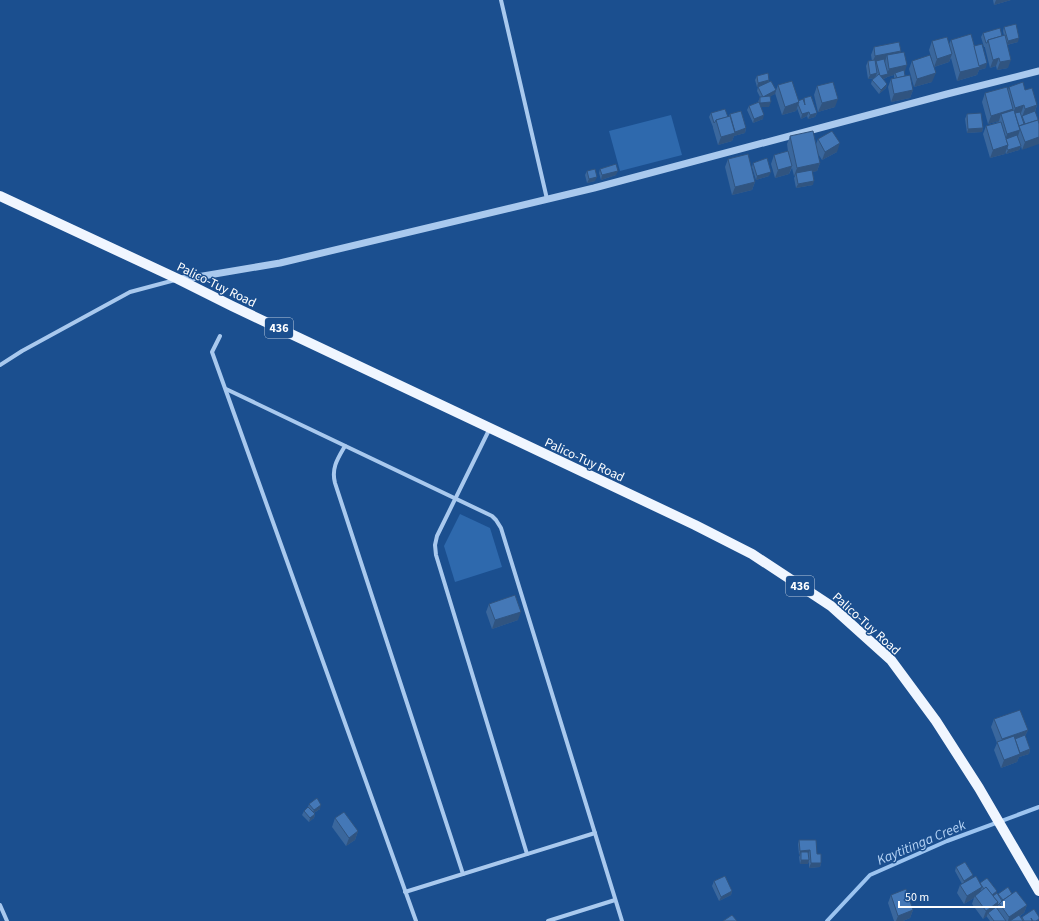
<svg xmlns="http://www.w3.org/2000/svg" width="1039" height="921" viewBox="0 0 1039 921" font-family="'Source Sans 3',sans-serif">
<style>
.green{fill:#2e69ad}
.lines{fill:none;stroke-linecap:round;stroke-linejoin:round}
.stream{stroke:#9cc4f0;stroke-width:4}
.minor{stroke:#a9c9ee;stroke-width:4}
.tertiary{stroke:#a9c9ee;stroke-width:7}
.primary{stroke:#f0f6ff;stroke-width:10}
.wall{fill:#3a679d}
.shaded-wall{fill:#305480}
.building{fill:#4478b7;stroke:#305480}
.labels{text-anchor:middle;stroke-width:3;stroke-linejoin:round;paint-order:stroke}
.shield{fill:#1b4f8f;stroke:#bbcadd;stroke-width:1}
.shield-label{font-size:12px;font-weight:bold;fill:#fff}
.street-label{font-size:13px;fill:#fff;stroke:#1b4f8f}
.water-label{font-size:14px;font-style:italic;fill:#b5d3f5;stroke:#1b4f8f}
</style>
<rect width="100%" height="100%" fill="#1b4f8f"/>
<g class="green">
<path d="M671,115L682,155L620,171L609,131Z"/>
<path d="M460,514L490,528L502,567L455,582L444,546Z"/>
</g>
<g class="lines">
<path class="stream" d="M827,921L870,875L947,841L1039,807"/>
<g class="minor">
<path d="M501,0L547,199"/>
<path d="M220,336L212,352L416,921"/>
<path d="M0,365L22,351L130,292L175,280"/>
<path d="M226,389L492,516L496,520L501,528L622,921"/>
<path d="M490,428L437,536L435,545L436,555L527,854"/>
<path d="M345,446C338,458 331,468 335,483L463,874"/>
<path d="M405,892L595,833"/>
<path d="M0,905L7,921"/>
<path d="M548,921L615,900"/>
</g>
<path class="tertiary" d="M178,279L191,278L280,263L594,188L947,94L1039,71"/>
<path class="primary" d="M0,196L178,279L232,306L695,525L752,554L831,606L891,660L936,721L979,788L1039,891"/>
</g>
<g class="wall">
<path d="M993,0H1011L994,5Z"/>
<path d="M1004,27L1018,42L1007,45L1008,68L997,70L996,66L990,68L985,48V47H984L981,37L983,33L1002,36H1004L1003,31Z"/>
<path d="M951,40L974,46L986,68L979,70L977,75L957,81L951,58L949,62L934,67L929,50L932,41L949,44Z"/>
<path d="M874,47L901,51L900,53L905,76L913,90L910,98L891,102L888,87L891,79L894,78V75L887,77L886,78L883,79L887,84L886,88L879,94L871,84L872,80L875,78L868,79L866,66L868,61H872L871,55Z"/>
<path d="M912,61L932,82L914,87L909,69Z"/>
<path d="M757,76L769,80V82L775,94L770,96L769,107H761L763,119L753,123L747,110L749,106L758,102L760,97L757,91L758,87L760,86L757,87L755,80Z"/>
<path d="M778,85L798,101L803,100L804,98L817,113L815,117L808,119L807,116L801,119L797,108L796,111L782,115L775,93Z"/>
<path d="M817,86L835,107L818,112L814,95Z"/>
<path d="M1009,87L1025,90L1037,105L1035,112L1039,122L1022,150L1021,146L1019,150L1006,154L1005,152V154L990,158L983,134L986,126L998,122L999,121L988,124L982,102L985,93L1008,90Z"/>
<path d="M711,113L728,117L729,116L730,114L746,128L745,133L734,136L732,141L718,145L713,128V127L709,117Z"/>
<path d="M967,114L983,128L982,132L967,133L965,119Z"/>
<path d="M790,136L816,144L818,139L837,152L822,160L817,152L820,163L817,171L812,172L813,185L796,188L794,178L795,176H794L792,168L789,174L775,178L771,164L774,155L788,151L787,144Z"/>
<path d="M728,159L755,182L752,190L732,195L725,167Z"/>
<path d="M753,163L769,176L756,180L752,167Z"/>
<path d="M600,169L616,175L601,180L599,173Z"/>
<path d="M587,171L595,181L587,183L585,175Z"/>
<path d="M489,604L518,620L492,629L486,612Z"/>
<path d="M994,719L1028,730L1025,736L1030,749L1029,754L1019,757L1017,762L1001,768L994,750L997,743L991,727Z"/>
<path d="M309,804L320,809L314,813L315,814L314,818L309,822L302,815L304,811L308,807Z"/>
<path d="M335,818L358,831L355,840L346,846L332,827Z"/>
<path d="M799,840L817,854L821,863L820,867L809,868V861L808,864H800L799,857L800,855H799L798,844Z"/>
<path d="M956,867L980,883L997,891L996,894L998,895V894H1012L1027,905L1024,913L1020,916L1021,918L1022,917L1039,921H990L987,917V916L983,919L972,904L974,898L964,904L957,893L960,885L962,884L955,871Z"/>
<path d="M714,881L732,891L731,895L719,901L712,886Z"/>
<path d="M891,895L913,910L910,918L903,921H894L888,903Z"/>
</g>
<g class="shaded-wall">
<path d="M996,0H1011L994,5Z"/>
<path d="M1019,38L1018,42L1006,45L1008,41Z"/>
<path d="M901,51L898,59L887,55L885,62L876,61L875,64H872L875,56Z"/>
<path d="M952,54L949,62L934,67L937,59Z"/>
<path d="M999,58L996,66L990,68L993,60Z"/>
<path d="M1011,60L1008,68L997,70L1000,62Z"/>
<path d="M987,63L986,68L979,70L977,75L957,81L960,72Z"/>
<path d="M907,65L904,74L895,73L894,75L887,77L886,78L879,80L880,76L887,74L889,69Z"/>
<path d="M877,73L875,78L868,79L870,75Z"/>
<path d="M936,73L932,82L914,87L917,79Z"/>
<path d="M769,80L768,84L757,87L758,83Z"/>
<path d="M887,84L886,88L879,94L881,90Z"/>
<path d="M776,90L775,94L762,101L763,97Z"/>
<path d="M913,90L910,98L891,102L894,94Z"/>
<path d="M838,99L835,107L818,112L822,103Z"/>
<path d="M771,102L769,107H759L760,103Z"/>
<path d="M799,102L796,111L782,115L785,107Z"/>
<path d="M1024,105L1021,113L1012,116L1015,108Z"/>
<path d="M1037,105L1034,114L1022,117L1025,109Z"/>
<path d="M1013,109L1010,118L1001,114L999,121L988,124L991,116Z"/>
<path d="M809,112L807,116L801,119L802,114Z"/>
<path d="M817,113L815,117L808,119L810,115Z"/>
<path d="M764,115L763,119L753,123L754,119Z"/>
<path d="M746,128L745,133L734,136L732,141L718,145L721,137L735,133V132Z"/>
<path d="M983,128L982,132L967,133L968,129Z"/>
<path d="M1020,130L1017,139L1005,141L1007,134Z"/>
<path d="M1039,137V144L1022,150L1025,142Z"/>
<path d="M840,143L837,152L822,160L825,152Z"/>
<path d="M1008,145L1005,154L990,158L993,150Z"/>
<path d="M1021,146L1019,150L1006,154L1008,150Z"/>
<path d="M820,163L817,171L796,176V173L795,176H794L797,168Z"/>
<path d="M792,166L789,174L775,178L778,170Z"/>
<path d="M618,171L616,175L601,180L602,175Z"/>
<path d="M771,172L769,176L756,180L757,176Z"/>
<path d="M597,177L595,181L587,183L589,179Z"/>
<path d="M814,181L813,185L796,188L798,184Z"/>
<path d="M755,182L752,190L732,195L735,187Z"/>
<path d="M521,612L518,620L492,629L495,620Z"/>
<path d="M1028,730L1024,738L999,747L1002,739Z"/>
<path d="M1030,749L1029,754L1019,757L1017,762L1001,768L1004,760Z"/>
<path d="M321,805L320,809L312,814L314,810Z"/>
<path d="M315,814L314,818L309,822L310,818Z"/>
<path d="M358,831L355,840L346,846L349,838Z"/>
<path d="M810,850L808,854L801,852L800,855H799L800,851Z"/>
<path d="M801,860H809L808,864H800Z"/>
<path d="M811,863H821L820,867L809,868Z"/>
<path d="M973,875L972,880L963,885L964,881Z"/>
<path d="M982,887L979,895L975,896L974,898L964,904L967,896Z"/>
<path d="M732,891L731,895L719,901L721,897Z"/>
<path d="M997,891L996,895L990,896Z"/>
<path d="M998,902L995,910L988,913L987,916L983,919L986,911Z"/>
<path d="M1027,905L1024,913L1012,921H1008L1009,917Z"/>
<path d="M913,910L910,918L903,921H896L898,916Z"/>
</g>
<g class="building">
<path d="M1016,24L1019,38L1008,41L1004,27Z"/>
<path d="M1000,28L1002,36L988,40L987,43H986L983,33Z"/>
<path d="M971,34L980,67L960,72L951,40Z"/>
<path d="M1005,35L1011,60L1000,62L999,58L993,60L988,40Z"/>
<path d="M947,37L952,54L937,59L932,41Z"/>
<path d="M899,42L901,51L875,56L874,47Z"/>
<path d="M982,44L987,63L979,66L974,46Z"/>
<path d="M904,52L907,65L889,69L887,55Z"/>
<path d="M930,55L936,73L917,79L912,61Z"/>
<path d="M884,59L888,74L880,76L876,61Z"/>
<path d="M875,60L877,73L870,75L868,61Z"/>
<path d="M904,70L905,76L897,78L895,73Z"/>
<path d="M768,73L769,80L758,83L757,76Z"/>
<path d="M879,74L887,84L881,90L872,80Z"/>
<path d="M910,75L913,90L894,94L891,79Z"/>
<path d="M771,81L776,90L763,97L758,87Z"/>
<path d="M792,81L799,102L785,107L778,85Z"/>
<path d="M833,82L838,99L822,103L817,86Z"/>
<path d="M1023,82L1025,90L1032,88L1037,105L1025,109L1024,105L1015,108L1009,87Z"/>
<path d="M1007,87L1013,109L991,116L985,93Z"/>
<path d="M770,96L771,102L760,103V97Z"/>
<path d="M811,96L817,113L810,115L809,112L802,114L798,104L799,102L798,101L803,99L805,105L804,98Z"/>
<path d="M759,102L764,115L754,119L749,106Z"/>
<path d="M725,109L728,117L716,120L715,122L714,123L711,113Z"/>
<path d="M1014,110L1020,130L1007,134L1001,114Z"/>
<path d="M741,111L746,128L735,132L730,114Z"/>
<path d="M1035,111L1039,122L1038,120L1025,124L1022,116Z"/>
<path d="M1020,112L1024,124L1019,126L1015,113Z"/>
<path d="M981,113L983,128L968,129L967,114Z"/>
<path d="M730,116L735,133L721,137L716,120Z"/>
<path d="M1038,120L1039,124V137L1025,142L1019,126Z"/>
<path d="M1001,122L1008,145L993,150L986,126Z"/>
<path d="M813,131L820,163L797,168L790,136Z"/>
<path d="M832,131L840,143L825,152L818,139Z"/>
<path d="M1017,135L1021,146L1008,150L1007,148L1008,145L1006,139Z"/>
<path d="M788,151L792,166L778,170L774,155Z"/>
<path d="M748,154L755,182L735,187L728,159Z"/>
<path d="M767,158L771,172L757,176L753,163Z"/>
<path d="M616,164L618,171L602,175L600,169Z"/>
<path d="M595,169L597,177L589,179L587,171Z"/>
<path d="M812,170L814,181L798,184L796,173Z"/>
<path d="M515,595L521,612L495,620L489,604Z"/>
<path d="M1020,710L1028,730L1002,739L994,719Z"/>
<path d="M1025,735L1030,749L1020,753L1015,739Z"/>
<path d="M1014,736L1020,754L1004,760L997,742Z"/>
<path d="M317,798L321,805L314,810L309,804Z"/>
<path d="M308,807L315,814L310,818L304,811Z"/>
<path d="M344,812L358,831L349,838L335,818Z"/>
<path d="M799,840H816L817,854H821V863H811L810,850L800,851Z"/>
<path d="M801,852H808L809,860H801Z"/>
<path d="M965,862L973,875L964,881L956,867Z"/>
<path d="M725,876L732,891L721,897L714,881Z"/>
<path d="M976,876L982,887L967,896L960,885Z"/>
<path d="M987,878L997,891L992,895L986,887L984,889L980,883Z"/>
<path d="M986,887L998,902L986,911L975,896Z"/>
<path d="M1008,887L1012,894L1003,900L998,894Z"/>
<path d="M906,889L913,910L898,916L891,895Z"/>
<path d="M1016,891L1027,905L1009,917L999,903Z"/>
<path d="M997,893L1002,901L997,906L998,902L993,896Z"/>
<path d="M996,907L1006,921H994L988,913Z"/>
<path d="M1034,909L1039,917V919L1036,921H1033L1031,918L1032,921H1024L1022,917Z"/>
<path d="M732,915L737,921H723Z"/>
<path d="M1019,915L1023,921H1010Z"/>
</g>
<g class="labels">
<g class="shield">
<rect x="265" y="318" width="28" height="20" rx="3"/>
<rect x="786" y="576" width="28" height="20" rx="3"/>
</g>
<g class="shield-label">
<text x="279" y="332">436</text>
<text x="800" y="590">436</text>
</g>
<g class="street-label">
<text transform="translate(217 284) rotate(26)" y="5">Palico-Tuy Road</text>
<text transform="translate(585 459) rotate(25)" y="5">Palico-Tuy Road</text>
<text transform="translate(867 623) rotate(42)" y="5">Palico-Tuy Road</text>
</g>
<g class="water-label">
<text transform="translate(921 842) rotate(-23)" y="5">Kaytitinga Creek</text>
</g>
</g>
<path d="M899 901v6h105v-6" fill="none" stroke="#ffffff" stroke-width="2"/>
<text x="905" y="901" font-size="12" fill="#ffffff" stroke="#1b4f8f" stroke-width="3" paint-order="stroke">50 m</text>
</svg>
